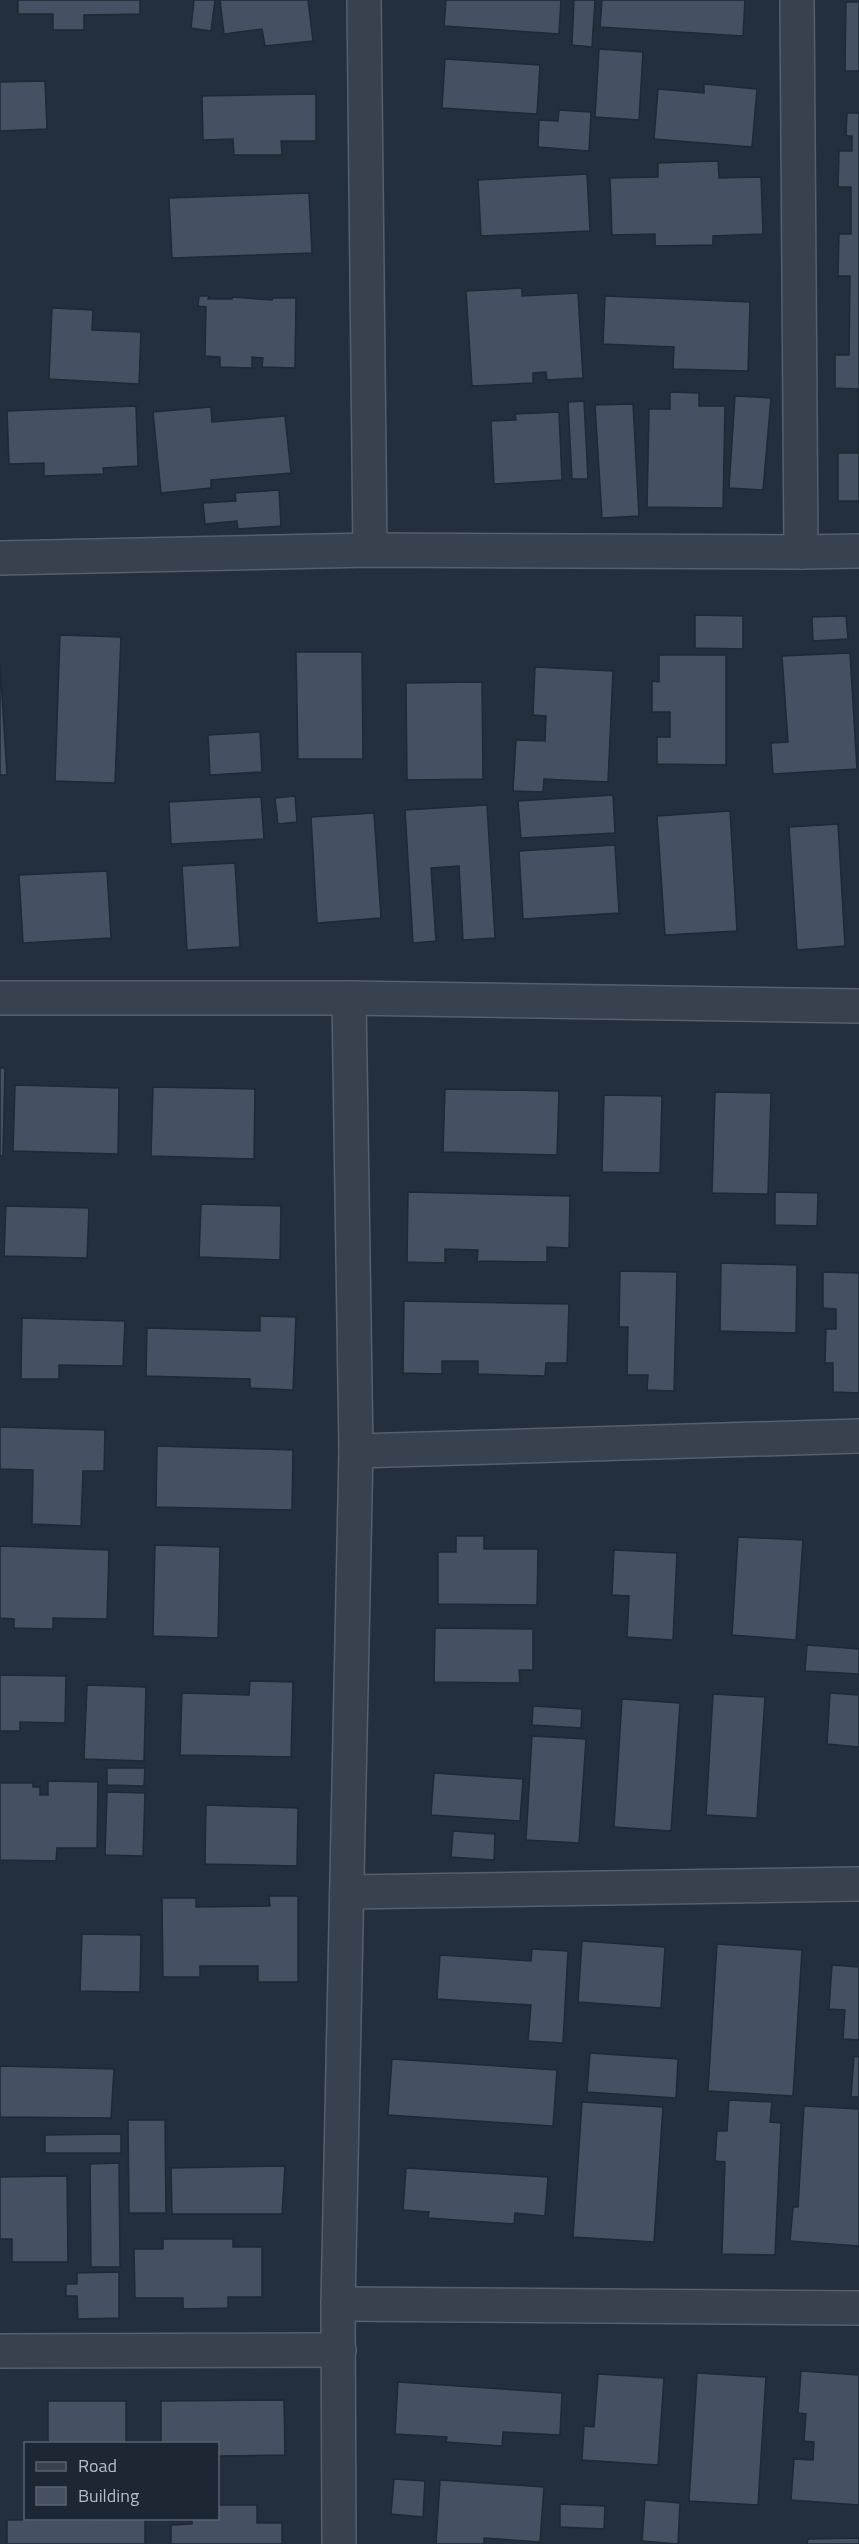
<svg xmlns="http://www.w3.org/2000/svg" width="859" height="2544" viewBox="0 0 859 2544" font-family="'Titillium Web',sans-serif">
<style>
.building{fill:#455162;stroke:#1f2835;stroke-width:1.5}
.lines{fill:none;stroke-linecap:round;stroke-linejoin:round}
.street-casing{stroke:#565f6c;stroke-width:36}
.street{stroke:#38414e;stroke-width:33}
</style>
<rect width="100%" height="100%" fill="#242f3e"/>
<g class="building">
<path d="M18,0H140V14L84,15V30H53V14H18Z"/>
<path d="M194,0H215L211,31L191,28Z"/>
<path d="M220,0H308L313,41L265,46L262,29L224,34Z"/>
<path d="M446,0H561L559,34L444,26Z"/>
<path d="M574,0H595L592,47L572,45Z"/>
<path d="M602,0H745L743,36L600,27Z"/>
<path d="M846,2H859V71H845Z"/>
<path d="M599,49L643,52L639,120L595,117Z"/>
<path d="M445,59L540,65L537,114L442,108Z"/>
<path d="M45,81L47,129L0,131V82Z"/>
<path d="M704,84L757,89L752,147L654,139L658,89L704,93Z"/>
<path d="M316,94V141H281L282,155H234L233,139L203,140L202,96Z"/>
<path d="M559,110L591,112L589,151L538,147L539,120L558,121Z"/>
<path d="M847,113H859V501H838V453H858V389L835,388V355H849L850,276H838L839,234H851V187H838L839,151H852V136H846Z"/>
<path d="M718,161L719,178L761,177L763,234L713,236V245L655,246V234L612,235L610,178L658,177V163Z"/>
<path d="M587,174L590,231L481,236L478,180Z"/>
<path d="M309,193L312,253L172,258L169,198Z"/>
<path d="M522,288V296L578,293L583,378L547,380L546,372L533,373V383L472,386L466,291Z"/>
<path d="M199,296H209L208,299H232V297L272,300L273,298H296L295,368L262,367L263,358L252,357V368L220,367V357L205,356L206,307L198,306Z"/>
<path d="M605,296L750,302L748,371L673,369L674,347L603,344Z"/>
<path d="M52,308L93,310L92,330L141,332L139,384L49,379Z"/>
<path d="M670,392L699,393V406H725L723,508L647,507L649,409H670Z"/>
<path d="M735,396L771,398L763,490L729,488Z"/>
<path d="M584,401L588,479H572L568,402Z"/>
<path d="M633,404L639,516L602,518L595,405Z"/>
<path d="M136,406L138,466L103,468L104,474L44,476V463L9,464L7,411Z"/>
<path d="M211,407L212,422L285,416L291,473L211,480V488L161,493L153,412Z"/>
<path d="M559,412L562,480L494,484L491,421L516,420L515,414Z"/>
<path d="M279,490L281,526L238,529L237,521L205,524L203,503L236,501L235,493Z"/>
<path d="M695,615L743,616V649L695,648Z"/>
<path d="M846,616L848,639L813,641L812,617Z"/>
<path d="M60,635L121,637L115,783L55,781Z"/>
<path d="M296,652H362L363,759H298Z"/>
<path d="M850,653L857,769L773,774L771,743L788,742L782,656Z"/>
<path d="M659,655H726V765L657,764V737H670V712H652V681L659,682Z"/>
<path d="M0,663L7,775H0Z"/>
<path d="M535,667L613,671L608,782L544,779L543,792L513,791L516,740L545,741L546,716L533,715Z"/>
<path d="M482,682L483,779L407,780L406,683Z"/>
<path d="M260,732L262,772L210,775L208,735Z"/>
<path d="M613,795L615,833L521,838L518,801Z"/>
<path d="M295,796L297,822L278,824L275,798Z"/>
<path d="M261,797L264,839L171,844L169,802Z"/>
<path d="M487,805L495,938L463,940L459,866L431,868L436,941L413,943L405,810Z"/>
<path d="M730,811L737,931L665,935L657,816Z"/>
<path d="M374,813L381,918L317,923L311,817Z"/>
<path d="M838,824L845,946L797,950L789,827Z"/>
<path d="M615,845L619,913L523,919L519,851Z"/>
<path d="M235,863L240,947L187,950L182,866Z"/>
<path d="M107,871L111,938L23,943L19,875Z"/>
<path d="M0,1068H5L3,1156H0Z"/>
<path d="M15,1085L119,1088L118,1154L13,1151Z"/>
<path d="M153,1087L255,1089L254,1159L151,1156Z"/>
<path d="M445,1089L559,1091L557,1155L443,1152Z"/>
<path d="M715,1092L771,1093L768,1194L712,1193Z"/>
<path d="M604,1095L662,1096L660,1173L602,1172Z"/>
<path d="M408,1192L570,1196L569,1248L547,1247V1262L477,1261L478,1250L445,1249V1263L407,1262Z"/>
<path d="M775,1192L818,1193L817,1226L775,1225Z"/>
<path d="M201,1204L281,1206L280,1260L199,1257Z"/>
<path d="M6,1206L89,1208L87,1258L4,1256Z"/>
<path d="M721,1263L797,1265L796,1333L720,1331Z"/>
<path d="M620,1271L677,1272L674,1391L647,1390L648,1375H627L628,1327H619Z"/>
<path d="M823,1272L859,1273V1393L833,1392V1363H825L826,1329H836V1309L823,1308Z"/>
<path d="M404,1301L569,1304L567,1363H546L545,1376L478,1374V1361H442V1374L403,1373Z"/>
<path d="M260,1316L296,1317L293,1390L250,1388V1379L146,1376L147,1328L260,1331Z"/>
<path d="M22,1318L125,1321L123,1366L59,1365V1379H21Z"/>
<path d="M0,1427L105,1430L104,1471H83L81,1526L32,1524L33,1470L0,1469Z"/>
<path d="M157,1446L293,1450L292,1510L156,1507Z"/>
<path d="M456,1536H484V1549H538L537,1605L438,1604V1552H456Z"/>
<path d="M738,1537L803,1540L796,1640L732,1635Z"/>
<path d="M155,1545L220,1547L218,1638L153,1636Z"/>
<path d="M0,1546L109,1550L107,1619L53,1618V1629L14,1628V1619L0,1618Z"/>
<path d="M614,1550L677,1553L673,1640L627,1637L629,1596L612,1595Z"/>
<path d="M435,1628L533,1629V1670H519L520,1683L434,1682Z"/>
<path d="M807,1645L859,1649V1674L805,1671Z"/>
<path d="M0,1675L66,1676L65,1723L20,1722V1731H0Z"/>
<path d="M250,1681L293,1682L291,1757L180,1755L182,1693L249,1695Z"/>
<path d="M87,1685L146,1687L144,1761L84,1759Z"/>
<path d="M830,1693L859,1695V1747L827,1744Z"/>
<path d="M713,1694L765,1697L757,1818L706,1815Z"/>
<path d="M622,1699L680,1703L671,1831L614,1827Z"/>
<path d="M533,1706L582,1709L581,1728L532,1725Z"/>
<path d="M532,1736L586,1739L579,1843L526,1840Z"/>
<path d="M107,1768H145L144,1786L107,1785Z"/>
<path d="M434,1773L523,1779L520,1821L431,1815Z"/>
<path d="M48,1781L98,1782L97,1848H57L56,1861L0,1860V1783H33V1787H40V1795H48Z"/>
<path d="M107,1792L145,1793L143,1856L105,1855Z"/>
<path d="M206,1805L298,1808L297,1866L205,1864Z"/>
<path d="M453,1831L495,1834L494,1860L451,1857Z"/>
<path d="M269,1896H298V1982H258V1966H200V1977H163L162,1898H196V1907L270,1906Z"/>
<path d="M82,1934L141,1935L140,1992L80,1991Z"/>
<path d="M582,1941L665,1947L661,2008L578,2002Z"/>
<path d="M717,1944L802,1950L793,2096L708,2091Z"/>
<path d="M532,1949L568,1951L563,2043L528,2041L531,2005L437,1999L440,1955L531,1961Z"/>
<path d="M832,1965L859,1967V2040L843,2039L845,2010L829,2009Z"/>
<path d="M590,2053L678,2059L676,2098L587,2092Z"/>
<path d="M854,2056L859,2057V2097H851Z"/>
<path d="M392,2059L557,2070L553,2126L388,2115Z"/>
<path d="M0,2066L114,2069L111,2118L0,2117Z"/>
<path d="M729,2100L772,2102L770,2122L781,2123L775,2255L722,2254L725,2162L715,2161L717,2131H727Z"/>
<path d="M582,2102L663,2107L654,2242L573,2237Z"/>
<path d="M804,2106L859,2109V2246L790,2241L793,2207H798Z"/>
<path d="M128,2120H165L166,2213H129Z"/>
<path d="M121,2134V2153H45V2135Z"/>
<path d="M119,2163L120,2267H91L90,2164Z"/>
<path d="M285,2166L282,2214H172L171,2168Z"/>
<path d="M406,2168L548,2177L545,2216L515,2213L514,2224L428,2218L429,2212L403,2210Z"/>
<path d="M67,2176L68,2262H12V2239H0V2177Z"/>
<path d="M163,2239H233V2247H262V2297H228V2308L183,2309V2298H135L134,2249H163Z"/>
<path d="M119,2272V2318L78,2319L77,2296H66V2284H77V2273Z"/>
<path d="M801,2371L859,2375V2505L791,2500L794,2459L813,2460L814,2442L804,2441L806,2414L798,2413Z"/>
<path d="M697,2373L766,2377L758,2505L689,2501Z"/>
<path d="M598,2374L664,2378L658,2465L582,2460L584,2426L594,2427Z"/>
<path d="M398,2382L562,2393L560,2435L503,2432L502,2446L446,2442L447,2437L395,2434Z"/>
<path d="M284,2400L285,2455L218,2456V2444H161V2401Z"/>
<rect x="48" y="2401" width="78" height="43"/>
<path d="M394,2479L425,2481L423,2517L391,2514Z"/>
<path d="M440,2480L544,2487L540,2542L484,2538V2544H436Z"/>
<path d="M645,2500L680,2503L678,2544L642,2541Z"/>
<path d="M560,2504L605,2506L604,2529L560,2527Z"/>
<path d="M218,2505H257V2523H282V2544H171V2525L192,2524V2518H218Z"/>
<path d="M145,2519V2544H7V2520Z"/>
<path d="M859,2538V2544H807L808,2539Z"/>
</g>
<g class="lines">
<defs>
<g id="street">
<path d="M364,0L370,550"/>
<path d="M797,0L801,552"/>
<path d="M0,558L370,550L801,552L859,551"/>
<path d="M0,998H349L859,1006"/>
<path d="M356,1451L859,1436"/>
<path d="M347,1892L859,1884"/>
<path d="M338,2304L859,2308"/>
<path d="M0,2351L339,2350"/>
<path d="M339,2544L338,2304L356,1451L349,998"/>
</g>
</defs>
<use href="#street" class="street-casing"/>
<use href="#street" class="street"/>
</g>
<rect x="24" y="2442" width="195" height="78" fill="#1d2633" stroke="#59626f" stroke-width="1.5"/>
<rect x="36" y="2462" width="30" height="9" fill="#38414e" stroke="#59626f" stroke-width="1.5"/>
<text x="78" y="2472" font-size="18" fill="#b4bcc9">Road</text>
<rect x="36" y="2487" width="30" height="18" fill="#455162" stroke="#59626f" stroke-width="1.5"/>
<text x="78" y="2502" font-size="18" fill="#b4bcc9">Building</text>
</svg>
